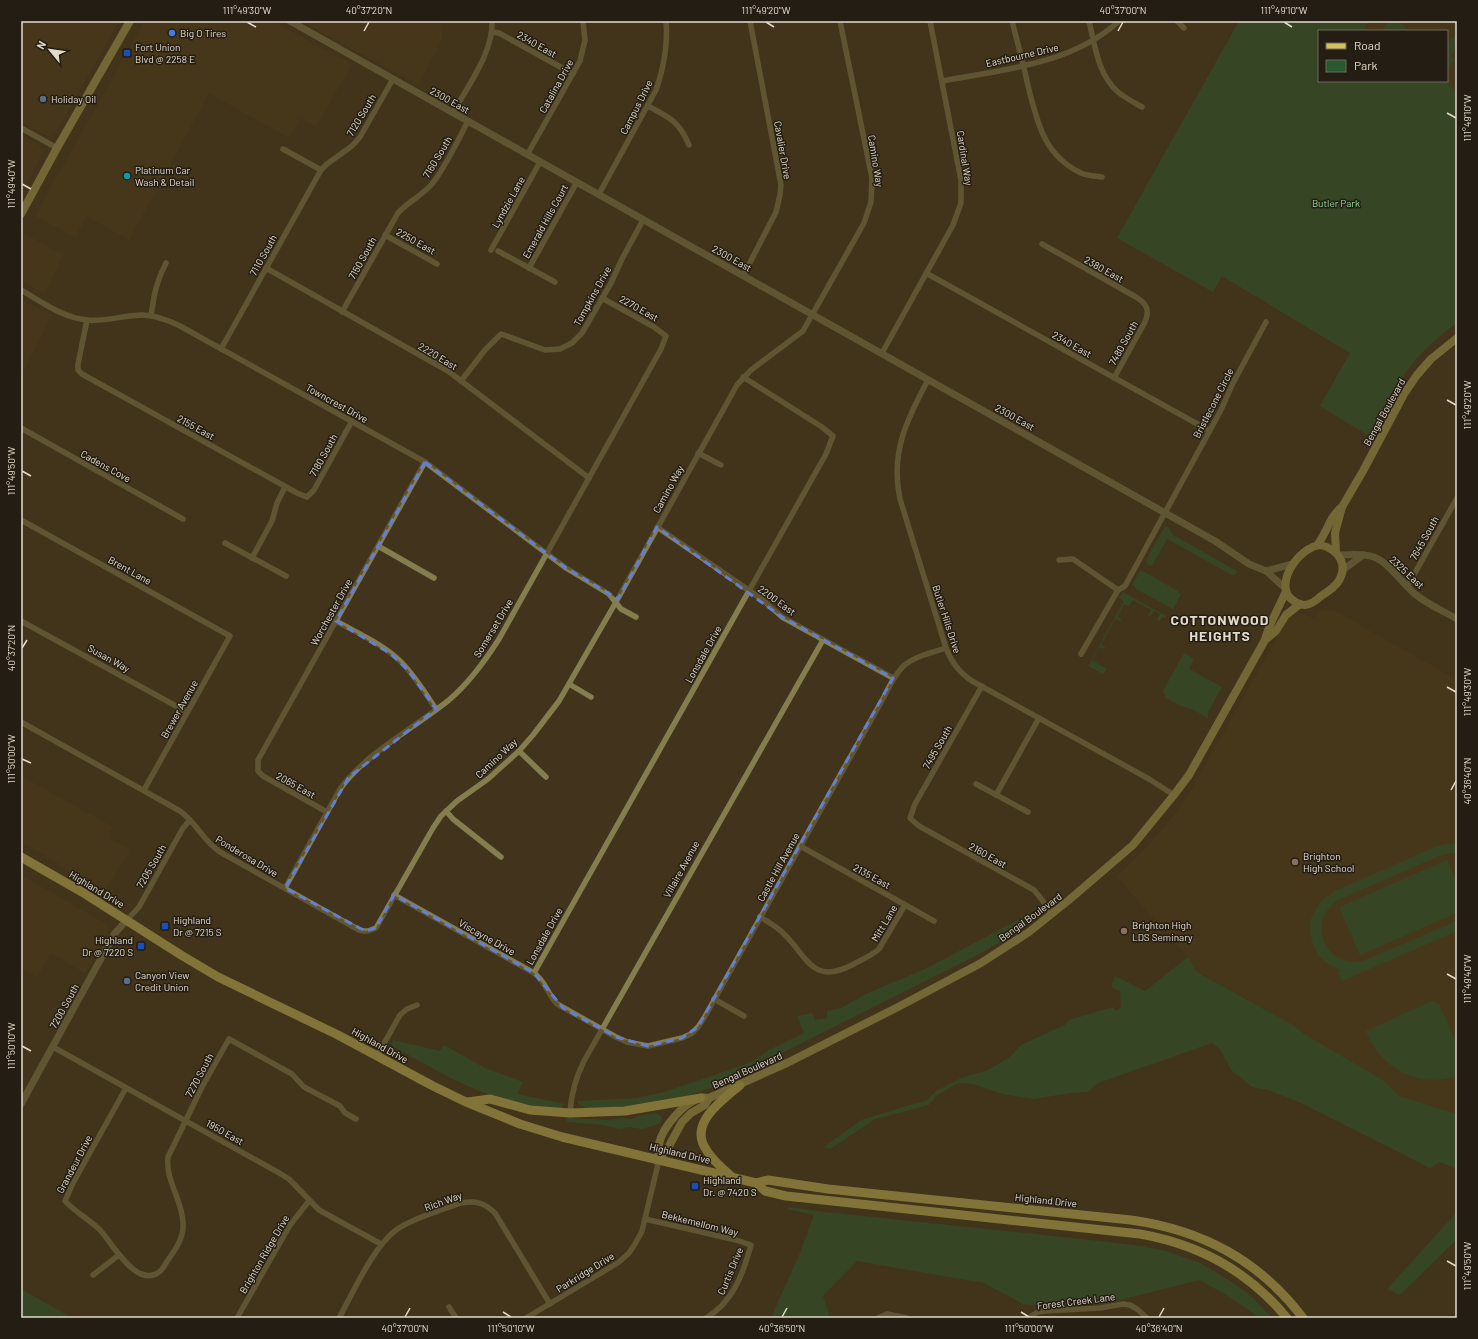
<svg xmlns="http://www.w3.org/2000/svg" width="1478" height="1339" viewBox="0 0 1478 1339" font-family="Barlow,sans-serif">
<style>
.built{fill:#4d3b1c}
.green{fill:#29592f}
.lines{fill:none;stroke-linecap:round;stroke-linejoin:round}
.minor{stroke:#847d4e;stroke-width:5.5}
.tertiary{stroke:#847d4e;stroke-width:7}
.secondary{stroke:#b0a456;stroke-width:8}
.primary{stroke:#d1c25b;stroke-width:9}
.marked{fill:none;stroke:#637fd4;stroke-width:3;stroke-dasharray:8 5;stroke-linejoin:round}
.ticks{fill:none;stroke:#e4dbcd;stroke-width:1.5}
.shop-dot{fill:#3f7fe0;stroke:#241d13;stroke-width:1.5}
.transit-dot{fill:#1a4fb4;stroke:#241d13;stroke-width:1.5}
.service-dot{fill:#5c6f8a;stroke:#241d13;stroke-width:1.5}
.culture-dot{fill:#0f9aa8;stroke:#241d13;stroke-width:1.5}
.education-dot{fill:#8d6e63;stroke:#241d13;stroke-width:1.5}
.labels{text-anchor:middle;stroke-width:3;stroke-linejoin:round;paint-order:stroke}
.poi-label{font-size:10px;fill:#e4dbcd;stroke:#241d13;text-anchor:start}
.street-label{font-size:10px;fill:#e4dbcd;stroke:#241d13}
.park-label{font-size:10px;fill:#93dc9a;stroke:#241d13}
.district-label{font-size:14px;font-weight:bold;letter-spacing:1px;fill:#e4dbcd;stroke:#241d13}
.neatline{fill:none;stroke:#e4dbcd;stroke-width:1.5}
.ticks-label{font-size:10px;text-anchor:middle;fill:#e4dbcd}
</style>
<rect width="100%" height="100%" fill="#42341c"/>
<g class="built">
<path d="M21,21H119L56,132L51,136H47L21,122Z"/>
<path d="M145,21H272L352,64L316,126L300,118L289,138L209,93L129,240L87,216L75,237L35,216Z"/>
<path d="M302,21H444L441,42L418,85Z"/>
<path d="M1366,21H1457V94L1446,81L1447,31H1363L1368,23Z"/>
<path d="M21,135L40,146L43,151L42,155L21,193Z"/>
<path d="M25,234L63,255L44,294L21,281V242Z"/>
<path d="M21,300L52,315L21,376Z"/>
<path d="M1323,610H1333L1457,680V1114L1399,1096L1383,1080L1304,1034L1293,1025L1197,971L1188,957L1117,877L1147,847L1174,816L1186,799L1287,621L1292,616L1300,614L1307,615L1314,619L1319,612Z"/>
<path d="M21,776L113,827L108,838L130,850L105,890L21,842Z"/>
<path d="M21,875L106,924L108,927L107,933L85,973L51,953L37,977L21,968Z"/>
</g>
<g class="green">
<path d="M1239,21H1366L1368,22L1363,31H1319V81H1446L1457,94V323C1436,338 1416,356 1402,378C1391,395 1384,413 1374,431L1369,436L1320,406L1350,353L1222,276L1213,292L1117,238Z"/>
<path d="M1388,21H1399L1409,31H1382Z"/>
<path d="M1457,34L1456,43L1457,46L1451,56L1455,59L1447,72V43Z"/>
<path d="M1165,526L1168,527L1173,535L1237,571L1234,576L1167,539L1152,566L1147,564L1146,560Z"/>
<path d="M1141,570L1178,591V592L1181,594L1173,609L1136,589L1133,585L1134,581Z"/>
<path d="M1123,592L1166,616L1165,618L1162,617L1159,621L1157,620L1160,614L1154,611L1150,617L1148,615L1151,610L1133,600L1129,606L1124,604L1117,617L1121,619V621L1115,619L1101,645L1105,647V649L1099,647L1092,660L1105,668L1106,669L1103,674L1088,666L1124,601L1119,598Z"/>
<path d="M1184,653L1194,659L1189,669L1222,687L1208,712V718L1192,709L1181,706L1166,698L1163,691Z"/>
<path d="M1447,844H1457V853H1451L1439,856L1336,901C1304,927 1330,973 1368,959L1457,921V931L1342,981L1338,972L1341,970L1330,965L1324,961L1319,956L1313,944L1310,932L1311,919L1320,902L1335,891L1435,847Z"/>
<path d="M1447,860L1457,883V913L1360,955L1339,907Z"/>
<path d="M1037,908L1021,920L1000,942L979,954L746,1071V1073L708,1089L687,1096L626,1108L611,1107L588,1109L578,1104V1101L636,1098L664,1092L752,1062L767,1051L804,1033L797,1016L812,1013L815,1020L827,1018V1011L841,1008L868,993L925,969L1016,921Z"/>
<path d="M1188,957L1197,972L1293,1025L1304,1034L1383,1080L1399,1096L1457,1114V1169L1440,1162L1430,1168L1299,1102L1268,1090L1252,1087L1231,1070L1220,1049L1212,1043L1098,1083L1088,1092L1070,1093L1034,1099L1003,1094L973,1084L958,1083L937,1095L929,1105L875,1119L830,1149L824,1147L861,1120L927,1100L936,1091L961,1078L988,1070L1010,1057L1021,1045L1065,1025L1069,1020L1113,1007L1116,1011L1121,1007L1120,991L1111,987L1115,976L1145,991Z"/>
<path d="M1432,1001L1439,1004L1457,1044V1076C1418,1089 1380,1068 1366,1031Z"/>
<path d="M393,1040L440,1051L444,1045L485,1068L523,1082L517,1094L565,1104L559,1109C535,1107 512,1103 490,1095C458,1084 424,1063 394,1047L392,1044Z"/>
<path d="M656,1113L661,1116L662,1119L659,1124L642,1129L629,1127L619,1129L603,1125L568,1122L565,1119L568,1118L611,1120L620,1118L632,1119L639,1116Z"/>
<path d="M789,1207L825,1212L1082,1239L1142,1246L1166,1251L1200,1263L1232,1282L1252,1297L1272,1318H1260L1225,1294L1199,1280L1104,1304L1046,1306L1023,1304L984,1283L857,1261L823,1296L830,1318H771L800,1253L814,1215L787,1209Z"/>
<path d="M1457,1212V1239L1400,1295L1387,1289Z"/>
<path d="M21,1289L69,1316L105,1318H21Z"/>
</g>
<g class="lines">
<g class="minor">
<path d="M1012,21C1018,44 1024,67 1029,90C1038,125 1045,156 1081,173C1087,176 1096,176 1102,177"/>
<path d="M1089,21C1095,46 1098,75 1118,92C1125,98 1135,103 1142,107"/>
<path d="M1177,21L1184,28"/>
<path d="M492,32L499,33L573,74"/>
<path d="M943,81C1004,69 1071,65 1119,21"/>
<path d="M648,106C670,118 679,121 689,145"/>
<path d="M453,113C467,87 494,51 492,21"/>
<path d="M21,128L57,148"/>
<path d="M283,149L321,170"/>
<path d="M527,155L580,61L585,40L583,21"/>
<path d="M599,194L656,90C664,67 668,45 666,21"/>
<path d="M385,235L437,264"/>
<path d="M1042,244L1136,297C1147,304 1150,310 1145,322L1114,378"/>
<path d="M491,250L540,162"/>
<path d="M498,251L555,282"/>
<path d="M266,268L448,371L589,478"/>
<path d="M529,268L577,182"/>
<path d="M926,273L1210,431"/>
<path d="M743,276L776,212L780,195L781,185L750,21"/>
<path d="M21,290C42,302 63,318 87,320C106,322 124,315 142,315C155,315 168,320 180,326L425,462L566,568L609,594L621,609L636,617"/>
<path d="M342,312L398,213C408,202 421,196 431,185C444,170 458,140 468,121"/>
<path d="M151,316C154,295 156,282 166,263"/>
<path d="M87,320L78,364V370L82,374L297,493L307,497L314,490L352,421"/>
<path d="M221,349L321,170L327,164L352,146L360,137L393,79"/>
<path d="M882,353L953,225L961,203V180L930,21"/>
<path d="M928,380C907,419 890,453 900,499L946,648C952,663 959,672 972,681L1149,779L1174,795"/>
<path d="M461,381L485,350L501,334L545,350L560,349L572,343L582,333L611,283L622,259L643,220"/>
<path d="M21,428L183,519"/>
<path d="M698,453L721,465"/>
<path d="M21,520L230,636L144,790"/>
<path d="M657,527L763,600L782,617L893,678"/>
<path d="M225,543L286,576"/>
<path d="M378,546L434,578"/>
<path d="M252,558L272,521L277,503L285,487"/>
<path d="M1059,560L1073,559L1118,590"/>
<path d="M1407,587L1457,498"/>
<path d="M21,621L187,712"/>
<path d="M336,621C357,633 381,643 399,660C414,674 425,693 436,709"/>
<path d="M1081,654L1118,590L1125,586L1221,410L1233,383L1266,322"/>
<path d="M569,684L591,697"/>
<path d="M982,686L915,804L910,818L919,826L1034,890L1039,896L1052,913"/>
<path d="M21,722L180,811C196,822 203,841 220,852L359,930C366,932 369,931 376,928L433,828L441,816L457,801L488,779L519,751L533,735L559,701L616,602L737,385L751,370L803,331L864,223L871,202L872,178L840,21"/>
<path d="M519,751L546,777"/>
<path d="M976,784L1028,812"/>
<path d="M996,795L1039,718"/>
<path d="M446,811L453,819L501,857"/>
<path d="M327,812L263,776L258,771V760L425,462"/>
<path d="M800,846L934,921"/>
<path d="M285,888L340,789C368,751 413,729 449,700C469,683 485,661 499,639L661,349L666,336L654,327L602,298"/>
<path d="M394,895L534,973C546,982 547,993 557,1004L616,1037L627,1042L648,1046L682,1038L691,1034L698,1027L704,1018L884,697C902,659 908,660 946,648"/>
<path d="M760,917C768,922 776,926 783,933C807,955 811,986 852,965C861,960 871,956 879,949L905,905"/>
<path d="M127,920L139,907L183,828L190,820"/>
<path d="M534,973L826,454L833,436L822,427L743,377"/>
<path d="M714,999L744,1016"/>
<path d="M53,1047L281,1174L289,1179L319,1210L381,1244"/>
<path d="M377,1056L400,1015L407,1009L417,1005"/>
<path d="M126,1088L73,1183L65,1201C75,1212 89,1219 100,1230C112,1243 137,1289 159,1272C163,1270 165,1264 168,1260C175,1250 184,1238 183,1224C183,1200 165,1181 168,1157L202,1087L229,1039L292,1074L304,1087L340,1106L345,1113L356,1119"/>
<path d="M570,1113C571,1095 576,1077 584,1061L823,640"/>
<path d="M645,1219L736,1240L751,1245C743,1274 733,1302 706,1318"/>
<path d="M93,1275L119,1255"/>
<path d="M449,1307L456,1318"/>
<path d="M237,1318L290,1225L309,1201"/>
<path d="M339,1318C353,1293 373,1247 396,1230C413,1218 442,1210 461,1203C476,1200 484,1203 495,1213L550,1304"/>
<path d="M526,1318L596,1276L619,1262L629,1253L635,1244L642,1231L659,1160"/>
<path d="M878,1318L887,1314L907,1318"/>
<path d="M1028,1318L1038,1312L1045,1311L1100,1308L1123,1304L1130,1305L1137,1309L1147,1318"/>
</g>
<g class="tertiary">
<path d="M290,21L1215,541L1249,564L1266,571L1285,588"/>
<path d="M1338,555C1350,555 1362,553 1374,557C1389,563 1402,583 1415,594C1427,604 1443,611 1457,619"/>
<path d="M1343,570L1363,555"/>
<path d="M1266,571L1293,564"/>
<path d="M21,1104L115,933L127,920"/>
</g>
<g class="secondary">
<path d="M21,214L57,148L130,21"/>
<path d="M1317,545C1327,533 1329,517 1342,507"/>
<path d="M1321,545C1339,550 1349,565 1338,582C1334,588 1327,592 1321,596C1317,600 1312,604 1305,605C1302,605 1297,603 1294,601C1271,587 1299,546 1321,545Z"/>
<path d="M1336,552L1335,533L1342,507L1363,471L1404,394L1417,375L1431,359L1457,338"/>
<path d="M1265,640L1276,631L1286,615L1300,604"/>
<path d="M659,1160C659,1155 658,1149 659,1144C662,1128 684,1102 700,1098C702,1097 706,1098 709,1098L787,1063L900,1006L981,963L1029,932L1069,900L1133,845L1174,795L1189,775L1265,640C1269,623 1279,608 1286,591"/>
<path d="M659,1160L669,1146L682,1122L691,1113L705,1105L709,1098"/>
</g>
<g class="primary">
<path d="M21,857L82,892L181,955L218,977L338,1035L433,1086L466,1102L520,1124L562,1137L756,1183L765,1191L786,1196L1140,1234C1198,1244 1249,1272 1287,1318"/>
<path d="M468,1102L490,1099L530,1110L570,1113L625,1111L701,1098"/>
<path d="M731,1176C721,1167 710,1158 704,1146C691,1121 724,1099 740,1085"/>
<path d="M756,1183L768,1180L828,1189L1131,1220C1202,1230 1259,1260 1303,1318"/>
</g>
</g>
<path d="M0 0H1478V1339H0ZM425,462L566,568L618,599L657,527L782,617L893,678L698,1027L682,1038L648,1046L616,1037L563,1008L534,973L394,895L376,928L365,931L285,888L349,777L436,709L408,670L391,654L336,621Z" fill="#42341c" fill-opacity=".55" fill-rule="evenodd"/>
<path class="marked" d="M425,462L566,568L618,599L657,527L782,617L893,678L698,1027L682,1038L648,1046L616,1037L563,1008L534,973L394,895L376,928L365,931L285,888L349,777L436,709L408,670L391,654L336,621Z"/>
<path class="ticks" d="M247,22L256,27M766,22L774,27M1284,22L1292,27M364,31L369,22M1118,31L1123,22M1447,113L1456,118M22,184L31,189M1447,400L1456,405M22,471L31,476M22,648L27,640M1447,687L1456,692M22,759L31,763M1451,790L1456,781M1447,974L1456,979M22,1046L31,1051M1447,1261L1456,1266M503,1312L511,1317M1021,1312L1029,1317M405,1317L410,1308M782,1317L787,1308M1159,1317L1164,1308"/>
<circle class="shop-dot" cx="172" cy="33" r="4"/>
<g class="transit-dot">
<rect x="123" y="49" width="8" height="8" rx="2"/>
<rect x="161" y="922" width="8" height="8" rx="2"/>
<rect x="137" y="942" width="8" height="8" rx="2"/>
<rect x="691" y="1182" width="8" height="8" rx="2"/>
</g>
<g class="service-dot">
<circle cx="43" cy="99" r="4"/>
<circle cx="127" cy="981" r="4"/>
</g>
<circle class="culture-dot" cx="127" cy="176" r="4"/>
<g class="education-dot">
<circle cx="1295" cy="862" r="4"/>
<circle cx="1124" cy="931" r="4"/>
</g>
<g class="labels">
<g class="poi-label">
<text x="180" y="37">Big O Tires</text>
<text x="135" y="51">Fort Union<tspan x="135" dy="12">Blvd @ 2258 E</tspan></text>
<text x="51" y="103">Holiday Oil</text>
<text x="135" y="174">Platinum Car<tspan x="135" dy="12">Wash &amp; Detail</tspan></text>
<text x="1303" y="860">Brighton<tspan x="1303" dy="12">High School</tspan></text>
<text x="173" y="924">Highland<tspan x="173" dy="12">Dr @ 7215 S</tspan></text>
<text x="1132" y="929">Brighton High<tspan x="1132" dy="12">LDS Seminary</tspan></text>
<text x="133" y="944" text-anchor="end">Highland<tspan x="133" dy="12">Dr @ 7220 S</tspan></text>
<text x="135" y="979">Canyon View<tspan x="135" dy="12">Credit Union</tspan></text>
<text x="703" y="1184">Highland<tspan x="703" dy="12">Dr. @ 7420 S</tspan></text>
</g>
<g class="street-label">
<text transform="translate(537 44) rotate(29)" y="4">2340 East</text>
<text transform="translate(1022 55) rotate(-13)" y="4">Eastbourne Drive</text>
<text transform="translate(556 86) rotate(-61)" y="4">Catalina Drive</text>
<text transform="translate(450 100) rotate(29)" y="4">2300 East</text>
<text transform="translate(636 107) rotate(-63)" y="4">Campus Drive</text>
<text transform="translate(361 115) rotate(-59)" y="4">7120 South</text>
<text transform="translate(783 150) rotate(80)" y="4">Cavalier Drive</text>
<text transform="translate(437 157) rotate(-59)" y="4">7160 South</text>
<text transform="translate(965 158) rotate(81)" y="4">Cardinal Way</text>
<text transform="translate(876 161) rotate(81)" y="4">Camino Way</text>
<text transform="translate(508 202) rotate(-61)" y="4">Lyndzie Lane</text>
<text transform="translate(545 221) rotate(-61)" y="4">Emerald Hills Court</text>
<text transform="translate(416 241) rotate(29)" y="4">2250 East</text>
<text transform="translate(263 255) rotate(-61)" y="4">7110 South</text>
<text transform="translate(362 258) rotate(-61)" y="4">7150 South</text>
<text transform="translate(732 258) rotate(29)" y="4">2300 East</text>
<text transform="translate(1104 269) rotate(29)" y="4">2380 East</text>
<text transform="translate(592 296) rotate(-61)" y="4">Tompkins Drive</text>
<text transform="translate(639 308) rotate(29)" y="4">2270 East</text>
<text transform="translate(1123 343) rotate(-61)" y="4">7480 South</text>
<text transform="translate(1072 344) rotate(29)" y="4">2340 East</text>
<text transform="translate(438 356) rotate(31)" y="4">2220 East</text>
<text transform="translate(337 403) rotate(29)" y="4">Towncrest Drive</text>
<text transform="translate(1213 403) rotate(-63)" y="4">Bristlecone Circle</text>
<text transform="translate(1384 412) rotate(-61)" y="4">Bengal Boulevard</text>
<text transform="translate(1015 417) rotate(29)" y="4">2300 East</text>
<text transform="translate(196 427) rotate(29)" y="4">2155 East</text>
<text transform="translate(323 455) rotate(-61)" y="4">7180 South</text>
<text transform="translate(106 466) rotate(29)" y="4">Cadens Cove</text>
<text transform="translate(668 489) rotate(-61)" y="4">Camino Way</text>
<text transform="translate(1424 538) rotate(-61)" y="4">7645 South</text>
<text transform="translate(130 570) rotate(29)" y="4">Brent Lane</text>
<text transform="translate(1407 572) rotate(43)" y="4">2325 East</text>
<text transform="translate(777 600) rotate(36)" y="4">2200 East</text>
<text transform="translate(331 612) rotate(-61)" y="4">Worchester Drive</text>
<text transform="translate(947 619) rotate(72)" y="4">Butler Hills Drive</text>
<text transform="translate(493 628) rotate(-59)" y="4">Somerset Drive</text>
<text transform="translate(703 654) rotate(-61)" y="4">Lonsdale Drive</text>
<text transform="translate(109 658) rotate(29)" y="4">Susan Way</text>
<text transform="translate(179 709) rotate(-61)" y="4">Brewer Avenue</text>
<text transform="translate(937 747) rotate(-60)" y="4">7495 South</text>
<text transform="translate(496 758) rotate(-43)" y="4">Camino Way</text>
<text transform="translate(296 785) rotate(29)" y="4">2065 East</text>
<text transform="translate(988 855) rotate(29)" y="4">2160 East</text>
<text transform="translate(247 856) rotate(31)" y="4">Ponderosa Drive</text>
<text transform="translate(151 866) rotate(-60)" y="4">7205 South</text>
<text transform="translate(778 867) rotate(-61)" y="4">Castle Hill Avenue</text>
<text transform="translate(681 869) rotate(-61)" y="4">Villaire Avenue</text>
<text transform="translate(872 876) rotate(29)" y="4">2135 East</text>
<text transform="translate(97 889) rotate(31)" y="4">Highland Drive</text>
<text transform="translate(1030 917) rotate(-36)" y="4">Bengal Boulevard</text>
<text transform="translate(884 923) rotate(-59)" y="4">Mitt Lane</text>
<text transform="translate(544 936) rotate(-61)" y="4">Lonsdale Drive</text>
<text transform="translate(487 937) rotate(29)" y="4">Viscayne Drive</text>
<text transform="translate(64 1006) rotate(-61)" y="4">7200 South</text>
<text transform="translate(380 1045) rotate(29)" y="4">Highland Drive</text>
<text transform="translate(747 1070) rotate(-24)" y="4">Bengal Boulevard</text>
<text transform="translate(199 1075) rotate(-62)" y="4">7270 South</text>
<text transform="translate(225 1132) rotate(29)" y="4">1950 East</text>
<text transform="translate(680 1153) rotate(13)" y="4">Highland Drive</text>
<text transform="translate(74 1164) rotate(-62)" y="4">Grandeur Drive</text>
<text transform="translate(1046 1200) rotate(6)" y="4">Highland Drive</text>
<text transform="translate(443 1201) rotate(-20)" y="4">Rich Way</text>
<text transform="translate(700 1223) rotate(14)" y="4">Bekkemellom Way</text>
<text transform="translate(264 1254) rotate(-60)" y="4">Brighton Ridge Drive</text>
<text transform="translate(730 1271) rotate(-67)" y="4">Curtis Drive</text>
<text transform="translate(585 1272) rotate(-32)" y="4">Parkridge Drive</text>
<text transform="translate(1076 1301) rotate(-7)" y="4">Forest Creek Lane</text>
</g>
<g class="park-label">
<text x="1336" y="207">Butler Park</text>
</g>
<g class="district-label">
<text x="1220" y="625">COTTONWOOD<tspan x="1220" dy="16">HEIGHTS</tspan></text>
</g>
</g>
<rect width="1478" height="1339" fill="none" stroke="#241d13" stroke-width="44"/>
<rect x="1318" y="30" width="130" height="52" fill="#241d13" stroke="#71695d"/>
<rect x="1326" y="43" width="20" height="6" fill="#d1c25b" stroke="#71695d"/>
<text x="1354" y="50" font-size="12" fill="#e4dbcd">Road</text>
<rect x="1326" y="60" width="20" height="12" fill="#29592f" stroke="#71695d"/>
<text x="1354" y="70" font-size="12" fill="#e4dbcd">Park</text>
<g transform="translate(50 50) rotate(299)" stroke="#241d13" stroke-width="3" paint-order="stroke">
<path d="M0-3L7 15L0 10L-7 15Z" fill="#e4dbcd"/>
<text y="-6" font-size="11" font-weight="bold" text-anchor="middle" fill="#e4dbcd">N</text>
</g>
<rect x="22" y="22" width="1434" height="1295" class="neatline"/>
<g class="ticks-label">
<text x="247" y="14">111°49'30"W</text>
<text x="369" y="14">40°37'20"N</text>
<text x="766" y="14">111°49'20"W</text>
<text x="1123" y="14">40°37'00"N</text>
<text x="1284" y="14">111°49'10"W</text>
<text transform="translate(1467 118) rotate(-90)" y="4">111°49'10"W</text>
<text transform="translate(11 184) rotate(-90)" y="4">111°49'40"W</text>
<text transform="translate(1467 405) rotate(-90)" y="4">111°49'20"W</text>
<text transform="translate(11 471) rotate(-90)" y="4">111°49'50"W</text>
<text transform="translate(11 648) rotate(-90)" y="4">40°37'20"N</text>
<text transform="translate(1467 692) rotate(-90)" y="4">111°49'30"W</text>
<text transform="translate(11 759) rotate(-90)" y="4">111°50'00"W</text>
<text transform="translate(1467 781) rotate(-90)" y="4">40°36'40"N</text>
<text transform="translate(1467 979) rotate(-90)" y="4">111°49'40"W</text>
<text transform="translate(11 1046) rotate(-90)" y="4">111°50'10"W</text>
<text transform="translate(1467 1266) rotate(-90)" y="4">111°49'50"W</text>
<text x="405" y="1332">40°37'00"N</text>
<text x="511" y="1332">111°50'10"W</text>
<text x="782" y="1332">40°36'50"N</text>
<text x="1029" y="1332">111°50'00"W</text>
<text x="1159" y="1332">40°36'40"N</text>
</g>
</svg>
